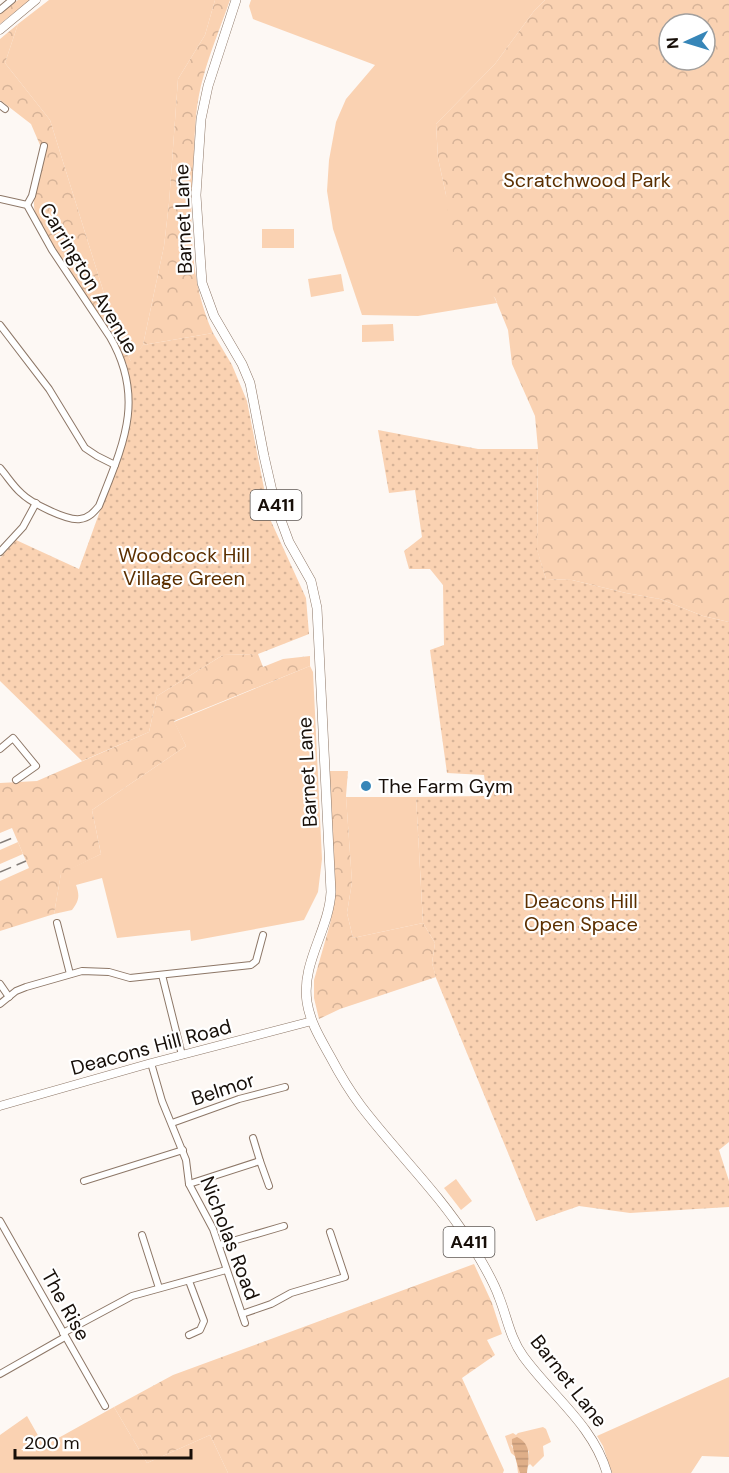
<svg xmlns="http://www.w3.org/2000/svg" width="729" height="1473" viewBox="0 0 729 1473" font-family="'DM Sans',sans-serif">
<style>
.grass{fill:#fad2b2}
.forest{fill:url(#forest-crowns);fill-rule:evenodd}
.park{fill:url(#park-dots)}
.water{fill:url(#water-rules)}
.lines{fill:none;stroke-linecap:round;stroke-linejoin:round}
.minor-casing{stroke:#8d7767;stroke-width:8}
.tertiary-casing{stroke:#8d7767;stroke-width:9}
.primary-casing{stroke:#8d7767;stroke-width:10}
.minor{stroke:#fff;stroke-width:6}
.tertiary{stroke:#fff;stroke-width:8}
.primary{stroke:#fff;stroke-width:9}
.rail{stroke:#847d78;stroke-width:1.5;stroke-dasharray:12 6;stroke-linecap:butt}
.poi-dot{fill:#3786b8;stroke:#fff;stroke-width:2}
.labels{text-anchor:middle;stroke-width:4.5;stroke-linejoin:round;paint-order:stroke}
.shield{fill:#fff;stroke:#5d5753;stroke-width:1.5}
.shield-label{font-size:18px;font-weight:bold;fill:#170f09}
.park-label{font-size:20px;fill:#5b2f00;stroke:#fff}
.street-label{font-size:20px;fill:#170f09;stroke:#fff}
.poi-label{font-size:20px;fill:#170f09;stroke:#fff;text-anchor:start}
</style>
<defs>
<pattern id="forest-crowns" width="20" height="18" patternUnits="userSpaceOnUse" patternTransform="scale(1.5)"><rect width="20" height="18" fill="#fad2b2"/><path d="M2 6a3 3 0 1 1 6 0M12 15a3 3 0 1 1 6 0" fill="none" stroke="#d6b398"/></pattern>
<pattern id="park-dots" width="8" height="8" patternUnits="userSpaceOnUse" patternTransform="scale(1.5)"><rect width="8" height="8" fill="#fad2b2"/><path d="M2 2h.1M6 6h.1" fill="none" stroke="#d6b398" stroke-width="1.8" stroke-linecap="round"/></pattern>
<pattern id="water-rules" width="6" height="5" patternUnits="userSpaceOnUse" patternTransform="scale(1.5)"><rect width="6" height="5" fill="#dfaf89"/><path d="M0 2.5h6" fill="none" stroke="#bf9575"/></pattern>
</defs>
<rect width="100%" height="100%" fill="#fdf8f4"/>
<g class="grass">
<path d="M49,0H215L205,35L178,79L169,203L164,246L143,345L131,362L112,319L50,120L5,63L18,24Z"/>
<path d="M251,0H545L534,11L495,64L436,124L438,158L446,195L497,303L418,316L362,315L333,229L327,191L329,160L336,122L346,99L375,65L253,19L249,6Z"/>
<rect x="262" y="229" width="32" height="19"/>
<path d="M341,274L344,291L311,297L308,279Z"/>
<path d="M393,324L394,341L362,342V325Z"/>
<path d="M310,666L313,672L322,859L318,892L304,920L191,941L190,930L117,938L102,878L76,885C80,896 79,901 72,910L54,914L61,873L101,854L92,810L186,746L174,722Z"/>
<path d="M346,797H416L423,923L353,938L347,913L352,882Z"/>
<path d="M18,842L23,854L0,864V850Z"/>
<path d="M456,1179L472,1201L461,1210L444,1188Z"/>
<path d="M729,1377V1457L702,1456L691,1473H612L603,1446L597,1436Z"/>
<path d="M114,1407L147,1463L210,1435L228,1473H0V1435L27,1416L44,1446Z"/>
<path d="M543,1427L546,1429L551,1442L543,1446L544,1456L533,1467L530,1464L528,1466L529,1451L511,1445L516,1454L520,1473H518L516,1457L511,1453L505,1436L513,1433L516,1435L518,1433Z"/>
</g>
<g class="forest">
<path d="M18,0H30L0,24V14Z"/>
<path d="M215,0H230C221,26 210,52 203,78C196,102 195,127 194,151C190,212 187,276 213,333L143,345L164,246L169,203L178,79L205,35Z"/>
<path d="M545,0H729V622L703,616L660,599L626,593L572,580L546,579L537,550L538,449L535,416L512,364L508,330L495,298L453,253L446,195L438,158L436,124L495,64L534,11ZM669,24H705V60H669Z"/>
<path d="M18,24L5,63L50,120L112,319L131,362L127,365C110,329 86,297 64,264C54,248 40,230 35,212C30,194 45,165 46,145H40L31,124L0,100V39Z"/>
<path d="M258,654L263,667L283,659L310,656V666L174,721L186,746L92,810L101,854L61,874L54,914L0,931V881L29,868L12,828L0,833V783L37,781L149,732L157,696L223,655Z"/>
<path d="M329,771H348L346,796L352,882L347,913L353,938L423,923L435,943L432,963L436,977L340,1009L319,1019L314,998V980L330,924L335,896Z"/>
<path d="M474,1264L492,1303L502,1334L487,1340L495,1355L462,1378L504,1470L503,1473H228L210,1435L147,1463L114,1407L173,1375Z"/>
</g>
<g class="park">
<path d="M213,333L232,365L247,401L270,519L306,598L309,634L258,654L223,655L157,696L149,732L82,761L0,681V558L16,540L79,569L126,439L131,420L127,365L143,345Z"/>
<path d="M378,430L478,449H538L537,549L546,579L572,580L626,593L660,599L703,616L729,622V1142L719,1150L729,1181V1207L630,1213L579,1206L536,1221L436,978L432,963L435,943L423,923L416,797L487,796L484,775L447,773L430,650L444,645L443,585L430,569H409L404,551L422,537L415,490L389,493Z"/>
</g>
<path class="water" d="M517,1437C532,1444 529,1459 527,1473H520C518,1466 511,1445 512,1439Z"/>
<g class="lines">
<defs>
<g id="minor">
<path d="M0,10L12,0"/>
<path d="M0,105L5,109"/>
<path d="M0,199L27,205L52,250L110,337C146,399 123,445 99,506C94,512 89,518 80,519C67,521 31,503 21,493C13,486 7,476 0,468"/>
<path d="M27,205L32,196L44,146"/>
<path d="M0,325L49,389L85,448L97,456L115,465"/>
<path d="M0,552L23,527L36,503"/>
<path d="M0,749L13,738L36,766L16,780"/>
<path d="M57,923L70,974"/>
<path d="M162,975L182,1055"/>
<path d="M0,984L9,997"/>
<path d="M0,1004L16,991L26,987L82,971L109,972L130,978L251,965L256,961L263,935"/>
<path d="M151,1063L162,1101L186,1160L189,1184L213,1229L245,1323"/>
<path d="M172,1123L239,1099L285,1087"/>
<path d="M253,1138L260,1161"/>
<path d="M84,1181L183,1150"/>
<path d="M189,1184L260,1161L269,1186"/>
<path d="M0,1221L105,1406"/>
<path d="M142,1235L159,1288"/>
<path d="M219,1245L284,1226"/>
<path d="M242,1314L271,1304L291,1293L345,1277L330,1232"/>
<path d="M63,1333L132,1296L226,1270"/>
<path d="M189,1335L200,1330L204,1321L189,1281"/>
<path d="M0,1374L65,1337"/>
</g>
<g id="tertiary">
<path d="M0,30L36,0"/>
<path d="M0,1106L151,1063L312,1021"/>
</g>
<path id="primary" d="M236,0L208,86L201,119L196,195L202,283L214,316L242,364L250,383L264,456L275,504L289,542L311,581L317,608L331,892C329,930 301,963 307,1002C310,1022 320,1038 330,1056C339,1073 349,1090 361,1106C396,1152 438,1192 469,1241C480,1259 492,1277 499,1297C507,1317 510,1338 523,1356C551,1395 593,1425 607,1473"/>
</defs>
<use href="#minor" class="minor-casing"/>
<use href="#tertiary" class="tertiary-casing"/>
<use href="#primary" class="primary-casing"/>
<use href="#minor" class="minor"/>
<use href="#tertiary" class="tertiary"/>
<use href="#primary" class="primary"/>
<g class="rail">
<path d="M0,843L15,837"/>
<path d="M0,872L26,861"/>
</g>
</g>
<circle class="poi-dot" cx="366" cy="786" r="6"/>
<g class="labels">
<g class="shield">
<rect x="250.5" y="490" width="51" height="30" rx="4.5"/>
<rect x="443.5" y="1227" width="51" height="30" rx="4.5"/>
</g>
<g class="shield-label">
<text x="276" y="511">A411</text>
<text x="469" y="1248">A411</text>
</g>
<g class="park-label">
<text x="587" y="187">Scratchwood Park</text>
<text x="184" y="562">Woodcock Hill<tspan x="184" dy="23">Village Green</tspan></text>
<text x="581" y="908">Deacons Hill<tspan x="581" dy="23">Open Space</tspan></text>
</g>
<g class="street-label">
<text transform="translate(183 219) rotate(-92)" y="7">Barnet Lane</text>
<text transform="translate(89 278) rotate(59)" y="7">Carrington Avenue</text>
<text transform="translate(307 772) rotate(-93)" y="7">Barnet Lane</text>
<text transform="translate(151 1047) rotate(-15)" y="7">Deacons Hill Road</text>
<text transform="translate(223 1089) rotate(-18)" y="7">Belmor</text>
<text transform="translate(230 1238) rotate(69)" y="7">Nicholas Road</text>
<text transform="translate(66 1305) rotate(61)" y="7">The Rise</text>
<text transform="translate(569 1381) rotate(52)" y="7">Barnet Lane</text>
</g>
<g class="poi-label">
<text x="378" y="793">The Farm Gym</text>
</g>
</g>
<g transform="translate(687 42) rotate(266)"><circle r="28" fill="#ffffff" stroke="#a29f9d" stroke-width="1.5"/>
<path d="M0-4.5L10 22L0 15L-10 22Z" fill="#3786b8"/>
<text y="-9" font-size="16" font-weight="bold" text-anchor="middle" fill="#170f09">N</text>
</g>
<path d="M15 1449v9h176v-9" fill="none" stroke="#170f09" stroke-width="3"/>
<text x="24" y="1449" font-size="18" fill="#170f09" stroke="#ffffff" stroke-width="4.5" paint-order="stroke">200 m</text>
</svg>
